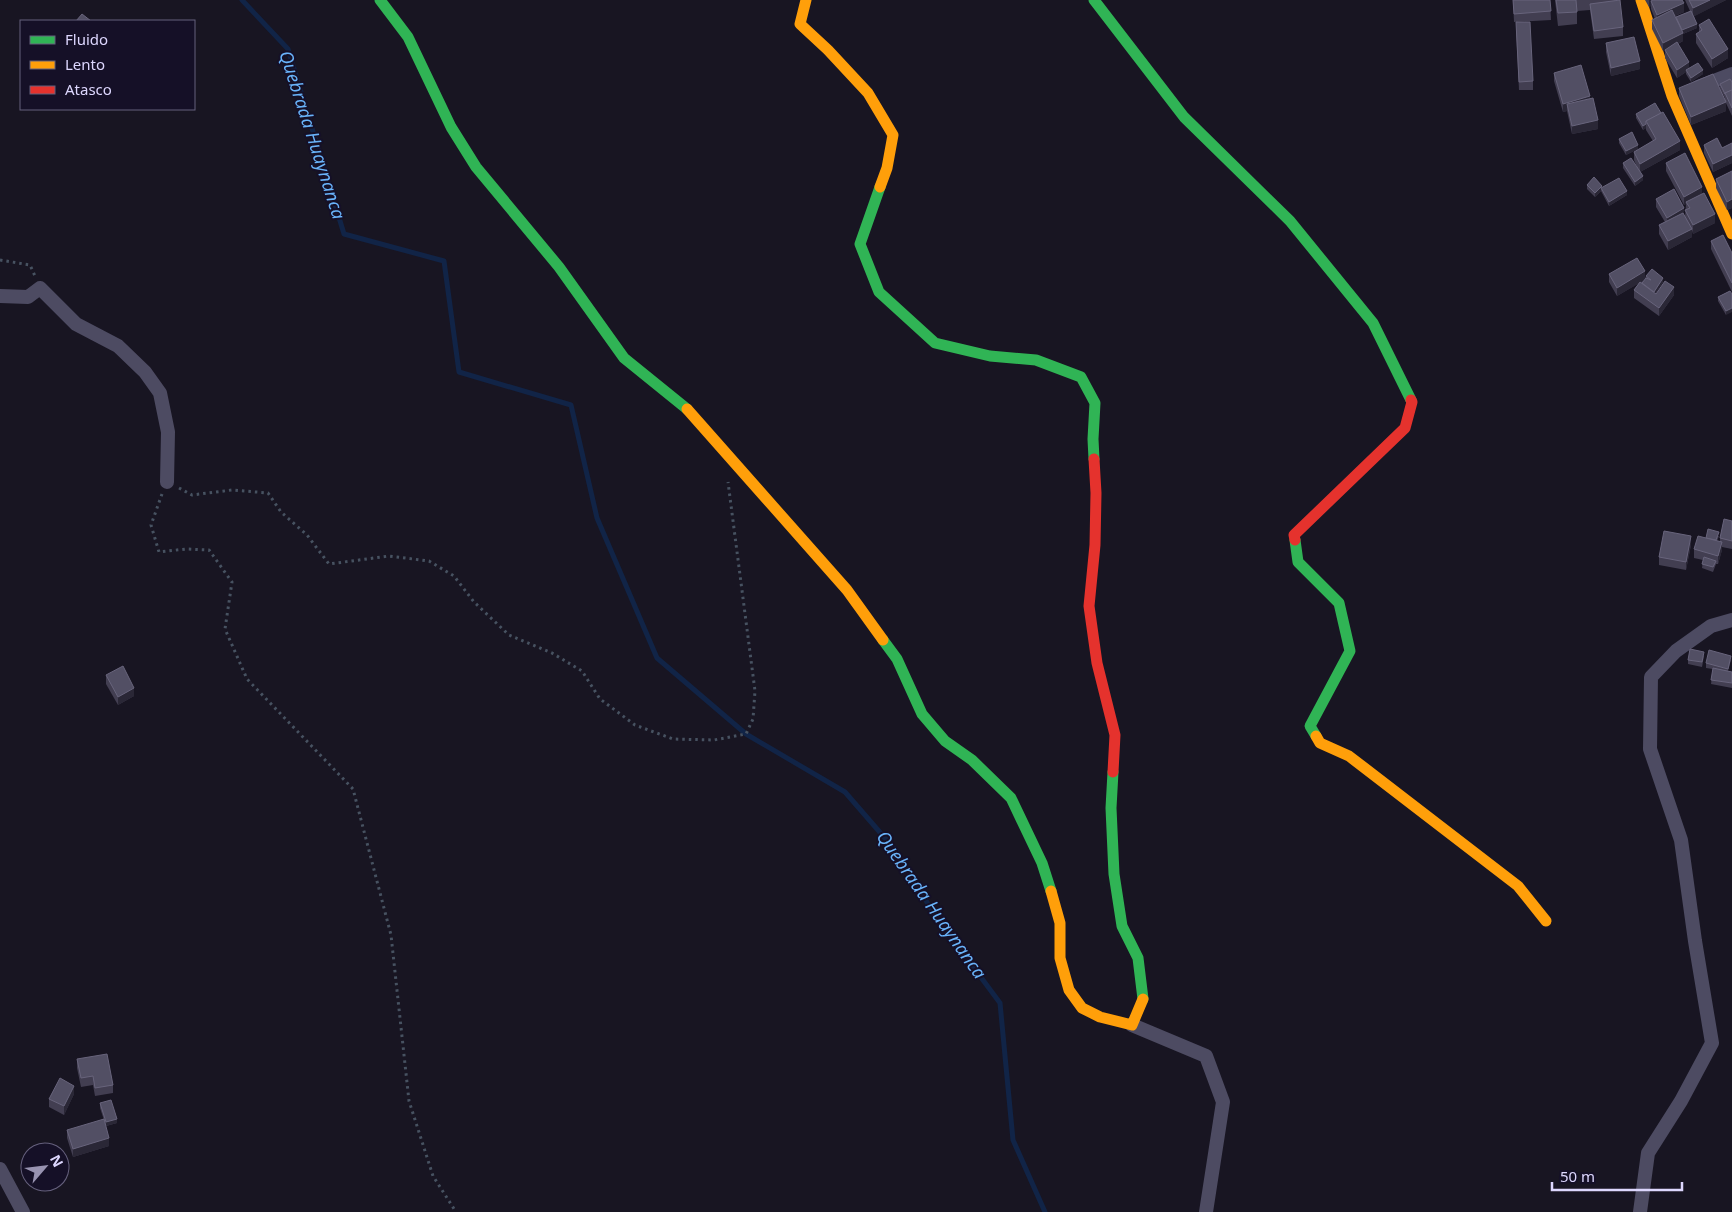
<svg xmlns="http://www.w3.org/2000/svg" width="1732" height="1212" viewBox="0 0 1732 1212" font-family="'Noto Sans',sans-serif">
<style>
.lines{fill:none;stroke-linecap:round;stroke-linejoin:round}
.stream{stroke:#112447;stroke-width:5}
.path{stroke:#475261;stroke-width:3;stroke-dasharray:2.5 4;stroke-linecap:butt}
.street{stroke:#4d4b62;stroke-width:14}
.fast{stroke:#30b455;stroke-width:11}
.slow{stroke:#ff9f0a;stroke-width:11}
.jam{stroke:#e5322d;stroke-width:11}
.wall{fill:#423e51}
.shaded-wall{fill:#2a2736}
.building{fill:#524f64;stroke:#68647c}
.labels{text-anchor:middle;stroke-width:4;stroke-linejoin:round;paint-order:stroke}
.water-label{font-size:18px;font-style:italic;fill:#69b3fa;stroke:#151027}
</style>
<rect width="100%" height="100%" fill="#181522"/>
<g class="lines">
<path class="stream" d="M242,0L288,49L344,234L444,261L459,372L571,405L597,518L657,658L746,734L845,792L897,852L934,914L1000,1003L1013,1140L1045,1212"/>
<g class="path">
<path d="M0,260L30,265L35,276"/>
<path d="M179,488L192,495L232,490L268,493L281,512L307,535L329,564L389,556L429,561L454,576L474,602L509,635L552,653L582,671L600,699L635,725L673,739L714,740L746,734L753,719L755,691L728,482"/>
<path d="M162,494L151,525L159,552L186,549L209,550L232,582L225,629L247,679L353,789L391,935L409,1101L433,1176L456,1212"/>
</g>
<g class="street">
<path d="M1698,87L1732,74"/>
<path d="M0,296L28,297L40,288L76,324L118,346L145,372L160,393L168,432L167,482"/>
<path d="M1132,1025L1206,1056L1223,1102L1206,1212"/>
<path d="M0,1169L23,1212"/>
<path d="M1640,1212L1648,1153L1681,1101L1712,1043L1695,941L1681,840L1650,749L1651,677L1676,651L1711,626L1732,620"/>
</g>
<g class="fast">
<path d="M380,0L408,37L451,127L476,167L559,267L624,358L687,409"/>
<path d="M1094,0L1184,117L1290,221L1373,323L1411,400"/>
<path d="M880,187L860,244L879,292L935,343L990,356L1036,360L1081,377L1095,403L1093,439L1094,459"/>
<path d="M1295,540L1298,562L1339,603L1350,651L1310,726L1316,736"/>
<path d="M883,640L897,659L922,714L945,741L972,760L1011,798L1042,863L1051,891"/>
<path d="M1113,772L1111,808L1114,874L1122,926L1138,958L1143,999"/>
</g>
<g class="slow">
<path d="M806,0L800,24L828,50L868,93L893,135L887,168L880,187"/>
<path d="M1641,0L1672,96L1732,234"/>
<path d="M687,409L847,590L883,640"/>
<path d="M1316,736L1320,743L1349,756L1518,886L1546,921"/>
<path d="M1051,891L1060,923V958L1069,990L1082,1008L1100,1017L1132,1025L1143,999"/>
</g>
<g class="jam">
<path d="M1094,459L1096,493L1095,545L1089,606L1097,663L1115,735L1113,772"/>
<path d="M1295,540L1294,535L1405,428L1412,402L1411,400"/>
</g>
</g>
<g class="wall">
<path d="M1513,0H1550L1551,20L1514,22Z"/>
<path d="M1555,0H1615L1623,27V36L1594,39L1590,10L1577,11V24L1558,26Z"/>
<path d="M1645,0H1682L1684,12L1675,16L1676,19L1690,11L1685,0H1726L1694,16L1697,28L1683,34V41L1678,44L1689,68L1703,74L1691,82L1686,74V72L1677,78L1665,58V50L1663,51L1652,29V20L1655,19L1651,9V6L1649,7Z"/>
<path d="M1699,25L1728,58L1712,68L1696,43V34L1699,32Z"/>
<path d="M1516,31L1533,81V90H1519Z"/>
<path d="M1606,43L1640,69L1611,76L1606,52Z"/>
<path d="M1554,73L1590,99L1598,129L1572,134L1567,111L1563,112L1554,81Z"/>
<path d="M1732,82V116L1725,101V98L1720,88V84Z"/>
<path d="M1679,88L1726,111L1691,125L1679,96Z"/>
<path d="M1636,114L1680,150L1640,172L1643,180L1635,186L1623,168V163L1637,167L1634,160V152L1653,141L1646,130V128L1643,130L1636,118Z"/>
<path d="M1619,139L1638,149L1626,155L1619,143Z"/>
<path d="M1732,143V163L1713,172L1704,153V145L1722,148Z"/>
<path d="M1666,163L1702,194L1715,223L1693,234L1692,230V237L1668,250L1659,234V225L1665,222L1656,207V199L1684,215L1685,217L1686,204L1684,205L1666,171Z"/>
<path d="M1732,171V208L1727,210L1716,188V179Z"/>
<path d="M1587,185L1602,187L1627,195L1609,206L1601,191L1595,197L1587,189Z"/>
<path d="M1711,241L1732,253V292L1711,249Z"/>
<path d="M1609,274L1645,278L1646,276L1663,282L1656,293L1674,295L1659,316L1634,298V290L1639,283L1617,296L1609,282Z"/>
<path d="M1730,291L1726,315L1718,301V297Z"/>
<path d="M1732,521V549L1722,547V550L1718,564H1716L1713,572L1702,568L1703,560L1694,558V549L1706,538L1719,536L1717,541L1720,542V538Z"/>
<path d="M1691,545L1686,570L1659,565V557Z"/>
<path d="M1704,656L1702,667L1688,664V660Z"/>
<path d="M1731,660L1728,671L1732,672V688L1711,684L1713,669L1706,668V663Z"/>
<path d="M106,675L134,696L118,705L106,684Z"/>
<path d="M77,1059L113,1085V1093L95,1096L93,1085L81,1087L77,1068Z"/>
<path d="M74,1094L64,1115L49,1107V1099Z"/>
<path d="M100,1103L117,1123L106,1126L100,1108Z"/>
<path d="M67,1130L109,1146L73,1157L67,1138Z"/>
</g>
<g class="shaded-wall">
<path d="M1649,0H1664L1651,1V6L1649,7Z"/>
<path d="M1710,0H1726L1693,17V8Z"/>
<path d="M1684,3V12L1657,23V15Z"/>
<path d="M1697,24V28L1683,34V41L1663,51V43L1681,30Z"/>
<path d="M1728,49V58L1712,68V59Z"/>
<path d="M1640,61V69L1611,76V68Z"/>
<path d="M1689,62V70H1686V72L1677,78V70Z"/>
<path d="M1703,70V74L1691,82V78Z"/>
<path d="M1590,96V104H1567V111L1563,112V104Z"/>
<path d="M1726,102V111L1691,125V117Z"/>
<path d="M1598,120V129L1572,134V126Z"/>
<path d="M1646,124V128L1643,130V126Z"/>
<path d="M1680,141V150L1640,172V164Z"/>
<path d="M1638,145V149L1626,155V151Z"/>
<path d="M1732,155V163L1713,172V164Z"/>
<path d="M1643,176V180L1635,186V182Z"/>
<path d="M1602,186V190L1601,188V191L1595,197V193Z"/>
<path d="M1702,187V196L1686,202V204L1684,205V197Z"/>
<path d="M1627,191V195L1609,206V202Z"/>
<path d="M1732,199V208L1727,210V202Z"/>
<path d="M1684,208V216L1667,226V218Z"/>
<path d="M1715,214V223L1693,234V225Z"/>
<path d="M1692,229V237L1668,250V241Z"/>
<path d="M1645,271V280L1617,296V288Z"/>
<path d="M1663,278V282L1653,297V293Z"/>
<path d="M1674,287V295L1659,316V308Z"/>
<path d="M1732,308V312L1726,315V311Z"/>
<path d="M1691,536V545L1686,570V562Z"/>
<path d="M1722,542V550L1718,564V556Z"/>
<path d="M134,688V696L118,705V697Z"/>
<path d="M74,1086V1094L64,1115V1106Z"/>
<path d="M117,1119V1123L106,1126V1122Z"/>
<path d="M109,1138V1146L73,1157V1149Z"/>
</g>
<g class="building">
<path d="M1513,0H1550L1551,11L1514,14Z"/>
<path d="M1556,0H1576L1577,12L1558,13Z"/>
<path d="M1620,0L1623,27L1594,31L1590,4Z"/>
<path d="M1653,0H1682L1684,3L1657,15L1651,1Z"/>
<path d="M1689,0H1710L1693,8Z"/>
<path d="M1672,10L1683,33L1663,43L1652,20Z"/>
<path d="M1691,11L1697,24L1682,30L1676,17Z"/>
<path d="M82,14L91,21H76Z"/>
<path d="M1709,19L1728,49L1712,59L1696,34L1702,30L1699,25Z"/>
<path d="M1516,22H1530L1533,81L1519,82Z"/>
<path d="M1634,37L1640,61L1611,68L1606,43Z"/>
<path d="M1677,42L1689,62L1677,70L1665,50Z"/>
<path d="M1698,63L1703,70L1691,78L1686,70Z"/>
<path d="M1581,65L1590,96L1563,104L1554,73Z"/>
<path d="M1713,74L1726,102L1691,117L1679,88Z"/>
<path d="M1730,79L1732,82V90L1725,93V94L1720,84Z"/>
<path d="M1732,90V108L1725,93Z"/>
<path d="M1593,98L1598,120L1572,126L1567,104Z"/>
<path d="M1655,103L1661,113L1646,121V124L1643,126L1636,114Z"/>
<path d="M1663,112L1680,141L1640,164L1634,152L1656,139L1646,121Z"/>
<path d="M1632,132L1638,145L1626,151L1619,139Z"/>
<path d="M1717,138L1722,148L1732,143V155L1713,164L1704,145Z"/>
<path d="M1685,153L1702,187L1684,197L1666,163Z"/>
<path d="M1631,158L1643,176L1635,182L1623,163Z"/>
<path d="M1732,171V199L1727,202L1716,179Z"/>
<path d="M1594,177L1602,186L1595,193L1587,185Z"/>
<path d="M1619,178L1627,191L1609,202L1601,188Z"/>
<path d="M1674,189L1684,208L1667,218L1656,199Z"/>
<path d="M1704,193L1715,214L1693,225L1685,210L1690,208L1686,202Z"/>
<path d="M1683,213L1692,229L1668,241L1659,225Z"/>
<path d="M1723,235L1732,253V283L1711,241Z"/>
<path d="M1637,258L1645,271L1617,288L1609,274Z"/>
<path d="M1652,269L1663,278L1654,292L1642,283L1646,278L1651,280L1646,276Z"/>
<path d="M1665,281L1674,287L1659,308L1634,290L1640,282L1656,294Z"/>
<path d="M1730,291L1732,294V308L1726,311L1718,297Z"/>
<path d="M1724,519L1732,521V541L1720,538Z"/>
<path d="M1708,529L1719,532L1716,540L1706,538Z"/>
<path d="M1664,531L1691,536L1686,562L1659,557Z"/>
<path d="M1698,536L1722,542L1718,556L1694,549Z"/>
<path d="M1704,557L1716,561L1713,567L1702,564Z"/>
<path d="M1690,649L1704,652L1702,662L1688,660Z"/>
<path d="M1709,650L1731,656L1728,669L1706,663Z"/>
<path d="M123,666L134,688L118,697L106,675Z"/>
<path d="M1713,668L1732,672V683L1711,680Z"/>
<path d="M107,1054L113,1085L95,1088L93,1076L81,1078L77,1059Z"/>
<path d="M60,1078L74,1086L64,1106L49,1099Z"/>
<path d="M111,1100L117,1119L106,1122L100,1103Z"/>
<path d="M104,1119L109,1138L73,1149L67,1130Z"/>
</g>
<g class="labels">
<g class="water-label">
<text transform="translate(312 135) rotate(72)" y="6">Quebrada Huaynanca</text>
<text transform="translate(931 905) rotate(55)" y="6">Quebrada Huaynanca</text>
</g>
</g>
<rect x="20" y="20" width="175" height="90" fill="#151027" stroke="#65607d"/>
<rect x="30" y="36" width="25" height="8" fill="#30b455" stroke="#65607d"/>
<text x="65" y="45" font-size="15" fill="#ddd7fe">Fluido</text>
<rect x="30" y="61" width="25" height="8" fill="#ff9f0a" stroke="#65607d"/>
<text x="65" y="70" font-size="15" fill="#ddd7fe">Lento</text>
<rect x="30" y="86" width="25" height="8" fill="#e5322d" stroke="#65607d"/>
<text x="65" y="95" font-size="15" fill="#ddd7fe">Atasco</text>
<g transform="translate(45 1167) rotate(62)"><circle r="24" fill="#151027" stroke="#65607d"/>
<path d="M0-4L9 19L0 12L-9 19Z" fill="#9893b1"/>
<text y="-8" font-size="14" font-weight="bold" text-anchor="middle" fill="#ddd7fe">N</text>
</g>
<path d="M1552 1182v8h130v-8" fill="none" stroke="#ddd7fe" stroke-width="2.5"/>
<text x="1560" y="1182" font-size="15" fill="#ddd7fe" stroke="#151027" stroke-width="4" paint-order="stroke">50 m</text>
</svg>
